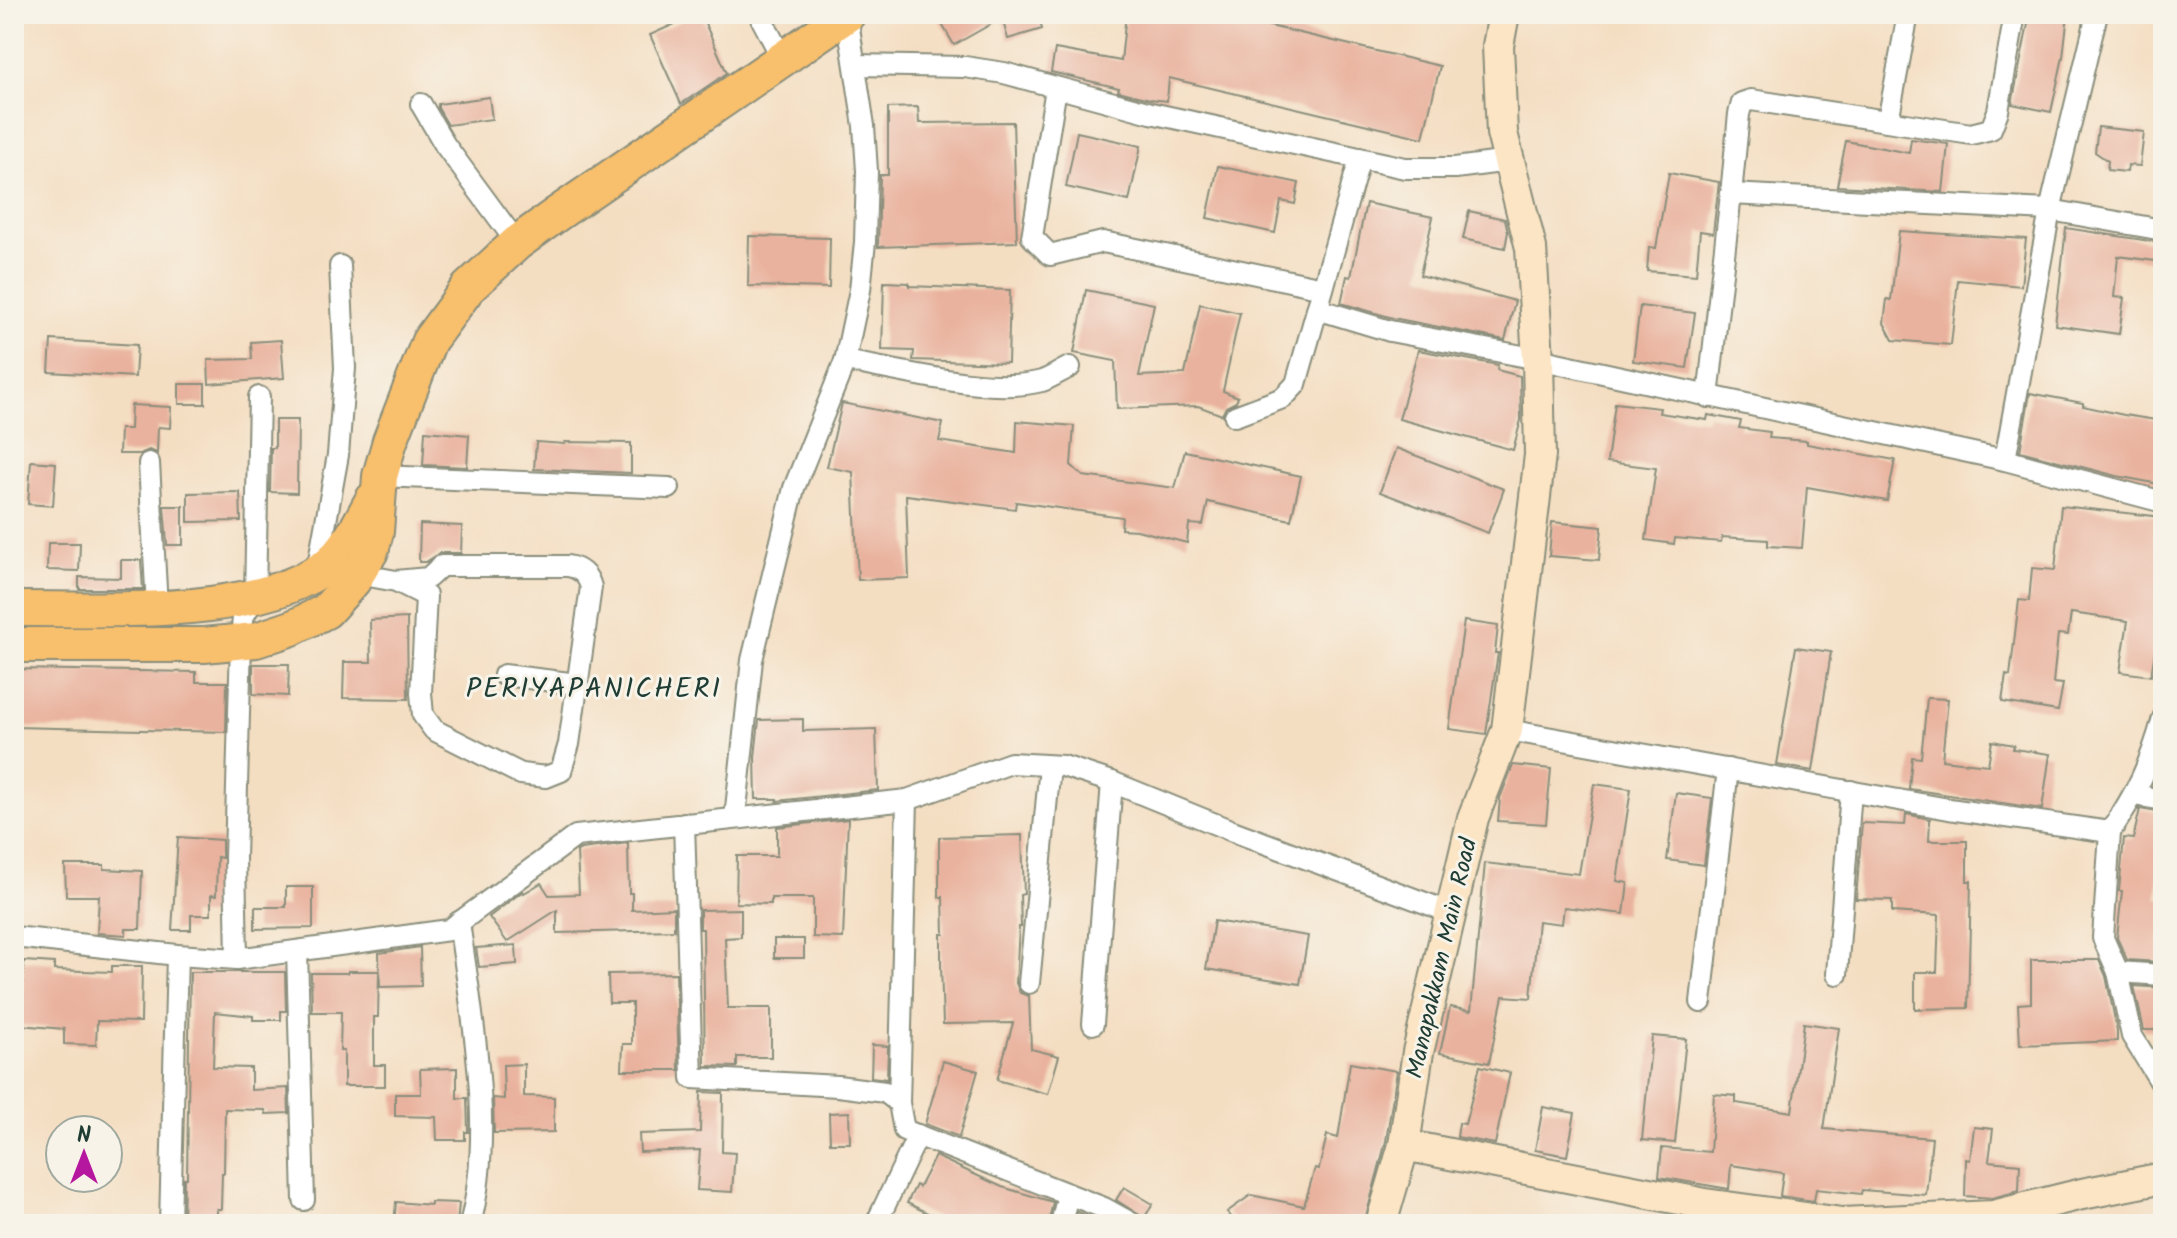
<svg xmlns="http://www.w3.org/2000/svg" width="2177" height="1238" viewBox="0 0 2177 1238" font-family="Kalam,sans-serif">
<style>
.building{fill:#e9b29e}
.lines{fill:none;stroke-linecap:round;stroke-linejoin:round}
.street-casing{stroke:#8a8e7b;stroke-width:24}
.secondary-casing{stroke:#8a8e7b;stroke-width:34}
.primary-casing{stroke:#8a8e7b;stroke-width:38}
.street{stroke:#fff;stroke-width:20}
.secondary{stroke:#fce5c4;stroke-width:30}
.primary{stroke:#f8bf6c;stroke-width:34}
.labels{text-anchor:middle;stroke-width:6;stroke-linejoin:round;paint-order:stroke}
.street-label{font-size:24px;fill:#1f3d34;stroke:#f7f3e8}
.quarter-label{font-size:28px;letter-spacing:2px;fill:#1f3d34;stroke:#f7f3e8}
</style>
<rect width="100%" height="100%" fill="#f7f3e8"/>
<filter id="ink" filterUnits="userSpaceOnUse"><feTurbulence type="fractalNoise" baseFrequency=".0125" numOctaves="2"/><feDisplacementMap in="SourceGraphic" scale="16" xChannelSelector="R" yChannelSelector="G"/><feConvolveMatrix kernelMatrix="1 2 1 2 8 2 1 2 1" color-interpolation-filters="sRGB"/></filter>
<filter id="wash" filterUnits="userSpaceOnUse"><feTurbulence type="fractalNoise" baseFrequency=".006" numOctaves="4" result="noise"/><feDisplacementMap in="SourceGraphic" scale="32" xChannelSelector="R" yChannelSelector="G"/><feGaussianBlur stdDeviation="1.8" result="paint"/><feColorMatrix in="noise" values="0 0 0 0 0 0 0 0 0 0 0 0 0 0 0 0 0 1.4 0 .05"/><feComposite in="paint" operator="in"/></filter>
<g filter="url(#wash)">
<rect width="100%" height="100%" fill="#f4dec2"/>
<g id="blocks">
<g class="building">
<path d="M697,14H701L727,73L681,104L650,35Z"/>
<path d="M936,14H1038L1042,29L1008,39L1002,18L954,45Z"/>
<path d="M1126,14H1219L1440,66L1423,138L1169,78L1167,101L1150,99L1118,91L1119,88L1051,72L1055,49L1121,61Z"/>
<path d="M2030,14H2068L2063,57L2051,112L2012,104Z"/>
<path d="M489,97L492,119L448,125L438,108V104Z"/>
<path d="M918,107L919,123L1013,122L1017,242L878,247L880,175H888V108Z"/>
<path d="M2098,127L2144,132L2140,166L2128,165L2127,172L2107,170L2108,161L2095,152Z"/>
<path d="M1077,132L1141,146L1129,201L1066,187Z"/>
<path d="M1911,139L1948,144L1943,192L1837,186L1846,141L1909,153Z"/>
<path d="M1218,166L1299,183L1295,204L1281,201L1275,233L1207,218Z"/>
<path d="M1669,173L1719,182L1713,233L1700,231L1696,275L1647,271L1649,247L1656,248Z"/>
<path d="M1366,203L1433,217L1420,275L1515,301L1505,340L1393,318L1341,303L1347,276L1351,277Z"/>
<path d="M1469,211L1505,219L1508,232L1505,248L1463,239Z"/>
<path d="M2066,228L2163,243V262L2118,256L2114,297L2124,298L2119,334L2055,325Z"/>
<path d="M1899,231L2026,239L2021,286L1958,280L1951,345L1893,340L1884,323L1887,299L1891,300Z"/>
<path d="M749,236L830,238L829,288L748,286Z"/>
<path d="M884,282L909,283V286L1010,290L1008,363L913,360L914,351L882,350Z"/>
<path d="M1086,290L1154,304L1139,376L1185,374L1200,304L1240,313L1223,391L1238,397L1236,402L1226,407L1222,415L1198,406L1117,409L1115,361L1074,353Z"/>
<path d="M1640,306L1695,313L1687,368L1633,361Z"/>
<path d="M51,340L137,345L135,377L49,372Z"/>
<path d="M281,340L284,378L209,384L208,360L252,359L251,342Z"/>
<path d="M1418,350L1498,365L1497,370L1520,376L1521,420L1513,450L1399,419Z"/>
<rect x="179" y="384" width="26" height="20"/>
<path d="M2030,393L2083,403V406L2124,415L2163,421V457L2159,484L2117,476L2020,451Z"/>
<path d="M842,403L943,423L939,441L1016,453L1017,421L1074,426L1071,465L1083,476L1175,488L1185,451L1301,476L1291,520L1208,502L1203,525L1189,524L1187,543L1137,530L1121,529L1122,517L1016,502L1015,509L906,495L909,578L858,580L853,472L827,467Z"/>
<path d="M1615,403L1660,408L1659,413L1707,420L1708,415L1741,421L1739,428L1770,432L1769,438L1807,441V444L1895,460L1887,501L1807,487L1802,548L1768,546V540L1722,537L1721,542L1675,538L1674,544L1646,540L1656,468L1607,462Z"/>
<path d="M131,405L171,407L170,428L158,427L157,453L149,450L140,454H119L120,429H130Z"/>
<path d="M275,420H298L297,493L270,492L271,448H275Z"/>
<path d="M425,431L469,435L467,467L423,465Z"/>
<path d="M536,442L565,444V442L631,443V473L534,469Z"/>
<path d="M1396,448L1504,489L1488,533L1380,492Z"/>
<path d="M31,461L56,463L53,506L28,504Z"/>
<path d="M240,492L241,521L188,522V493Z"/>
<path d="M164,506H183V545H167Z"/>
<path d="M2061,506L2163,517V626H2159L2151,676L2120,672L2128,621L2071,613L2068,635L2058,634L2053,683L2063,684L2058,711L2002,702L2006,675L2010,676L2019,600L2029,601L2032,568L2055,570Z"/>
<path d="M1552,522L1602,527L1599,560L1549,556Z"/>
<path d="M420,524L462,526L461,553H440L426,562H419Z"/>
<path d="M48,543H80L79,571L47,570Z"/>
<path d="M121,560H141L143,589H79V577L121,578Z"/>
<path d="M407,618L408,699L343,698L344,662H371L370,620Z"/>
<path d="M1464,621L1498,626L1495,653H1498L1486,734L1449,729Z"/>
<path d="M1796,647L1831,652L1813,771L1777,765Z"/>
<path d="M253,664H289L288,696L253,694Z"/>
<path d="M14,669L196,672V682H227L226,732L14,727Z"/>
<path d="M1927,698L1948,699L1942,760L1988,765L1992,741L2014,745L2013,749L2050,754L2042,809L1909,789L1912,757L1921,758Z"/>
<path d="M803,719V731L876,729L878,790L777,801V799H756L755,757L759,720Z"/>
<path d="M2162,764H2163V787L2153,785Z"/>
<path d="M1513,765L1551,769L1546,824L1498,821L1500,798Z"/>
<path d="M1594,784L1631,789L1617,881L1628,883L1624,914L1564,907L1562,924L1538,921L1531,998L1503,996L1489,1063L1440,1053L1450,1007L1471,1011L1485,863L1579,874Z"/>
<path d="M1676,793L1712,798L1704,865L1667,860Z"/>
<path d="M2140,809L2163,813L2157,898L2163,899V917L2158,962L2127,960L2117,938L2122,891H2119L2124,838L2133,839Z"/>
<path d="M1906,814L1930,819L1929,841H1967V881H1971L1968,1008L1915,1009V972H1937L1939,915L1892,912V900L1856,899L1862,823L1905,825Z"/>
<path d="M848,819L843,938L813,937V898H771V904L736,903L737,856H777V827Z"/>
<path d="M1022,835L1024,894L1020,895L1021,927H1019L1016,983L1020,993L1029,996L1031,1049L1059,1056L1048,1094L997,1080L1013,1023L943,1024L941,966V934H944L943,897H939V837Z"/>
<path d="M178,837L222,840V858L217,857L216,896L211,895V915H191V930H172Z"/>
<path d="M628,843L629,893H632V910L674,908V930L557,933V910L507,942L489,917L523,891L524,893L541,883L549,895L579,894L577,851L581,849Z"/>
<path d="M65,865H104V869L142,871L140,929H126V935L97,933L99,896H66Z"/>
<path d="M286,887H313V928L255,929V907H286Z"/>
<path d="M741,909V937L725,938L728,1008H771V1057H737V1067L705,1066L703,929H700V910Z"/>
<path d="M1214,921L1308,936L1300,984L1206,969Z"/>
<rect x="774" y="939" width="30" height="19"/>
<path d="M516,945L517,964L479,967L476,948Z"/>
<path d="M420,947L421,986L380,987L379,953Z"/>
<path d="M2031,960H2099L2106,976L2117,1030V1041L2020,1045L2018,1004L2031,1003Z"/>
<path d="M24,961L54,963V970L112,972V966H142L141,1022L97,1021L96,1045L64,1044V1029L20,1025Z"/>
<path d="M348,971H379L378,1017H374V1065H385V1086H344V1051H340L341,1012H312L311,973H348Z"/>
<path d="M190,972H285L286,1011H281V1020H253V1016L215,1012L213,1067L251,1068V1090L288,1088L289,1113L266,1114L265,1110L225,1109L224,1173H222L221,1209H217V1224H183L184,1178H187Z"/>
<path d="M676,973L679,1070H622L623,1044H632V1003H609L608,974Z"/>
<path d="M2134,986L2163,988V1030H2144Z"/>
<path d="M1804,1023L1839,1028L1824,1129L1932,1138L1926,1195L1862,1190L1861,1194L1816,1189L1814,1201L1780,1196L1783,1173L1731,1165L1729,1189L1659,1177L1662,1148L1710,1152L1714,1094L1736,1096V1103L1792,1112Z"/>
<path d="M1652,1036L1686,1039L1675,1143L1642,1140Z"/>
<path d="M872,1045L888,1046L887,1079L871,1077Z"/>
<path d="M943,1061L978,1071L959,1137L925,1124Z"/>
<path d="M1350,1063L1397,1071L1386,1141L1364,1224H1237L1227,1212L1251,1195L1304,1206L1315,1168L1319,1169L1327,1135L1338,1138Z"/>
<path d="M524,1064V1096L554,1097V1132L494,1133L493,1098L504,1099L503,1065Z"/>
<path d="M1480,1066L1510,1073L1495,1144L1457,1137L1459,1123L1465,1124Z"/>
<path d="M457,1068V1098H467L468,1132H465V1140H437L436,1117L395,1116V1094H421L420,1069Z"/>
<path d="M701,1092L723,1093L722,1152L735,1153L732,1192L697,1190L700,1150L640,1152L639,1134L700,1132Z"/>
<path d="M1543,1107L1575,1113L1567,1156L1535,1150Z"/>
<path d="M849,1112L850,1143H830L829,1113Z"/>
<path d="M1974,1127L1993,1129L1989,1161L2020,1164L2019,1191L1992,1198L1965,1196L1966,1159L1970,1160Z"/>
<path d="M935,1156L1002,1187L1053,1202L1048,1224H950L907,1203L916,1185L919,1187Z"/>
<path d="M1124,1187L1153,1204L1144,1218L1116,1200Z"/>
<path d="M396,1202L431,1205V1202L459,1203L457,1224H394Z"/>
<path d="M1077,1212L1098,1220L1106,1224H1074Z"/>
</g>
</g>
</g>
<g filter="url(#ink)">
<use href="#blocks" fill-opacity="0" stroke="#8a8e7b" stroke-width="2"/>
<g class="lines">
<defs>
<g id="street">
<path d="M759,14L783,60"/>
<path d="M855,65L965,67L1004,73L1151,113L1405,168H1455L1509,161"/>
<path d="M1056,88L1032,237L1050,255L1103,242L1323,288"/>
<path d="M421,104L445,145L517,243"/>
<path d="M1888,121L1908,14"/>
<path d="M1731,194L1739,114L1742,103L1751,100L1971,134L1991,129L1998,111L2015,14"/>
<path d="M1317,309L1390,331L1538,359L2005,460L2050,210L2097,14"/>
<path d="M845,361C899,370 989,395 1042,381C1051,378 1061,371 1070,367"/>
<path d="M1708,397L1731,194L2050,210L2163,230"/>
<path d="M1235,416L1283,398L1296,384L1360,158"/>
<path d="M2005,460L2163,502"/>
<path d="M149,463L157,607"/>
<path d="M380,476L669,488"/>
<path d="M317,571L338,455L345,368L340,266"/>
<path d="M358,574L396,581L426,596L421,693L423,715L434,730L521,774L546,777L561,771L569,744L591,587C588,575 580,568 568,566H441L428,578L396,581"/>
<path d="M504,675L578,684"/>
<path d="M1507,730L1949,809L2110,832C2137,792 2150,765 2163,718"/>
<path d="M2135,795L2163,800"/>
<path d="M735,818L752,660L794,488L845,361L860,290L865,242L867,171L864,126L847,15"/>
<path d="M684,823L692,1078L838,1086L885,1092L899,1103L904,1130L1104,1208L1133,1224"/>
<path d="M2110,832L2103,938L2118,972L2163,975"/>
<path d="M459,922C472,1016 495,1132 470,1224"/>
<path d="M14,937L177,955L237,959L449,930L576,836L907,800L1011,763L1063,766L1112,782L1230,830L1452,913"/>
<path d="M297,951L304,1200"/>
<path d="M237,959L235,858L241,641L243,617L255,597L259,397"/>
<path d="M2118,972L2132,1036L2163,1086"/>
<path d="M1837,974L1851,791"/>
<path d="M1029,983L1050,766"/>
<path d="M1701,1002L1728,769"/>
<path d="M1093,1024L1112,782"/>
<path d="M899,1103L907,800"/>
<path d="M170,1224L177,955"/>
<path d="M876,1224L918,1135"/>
<path d="M1061,1224L1068,1194"/>
</g>
<g id="secondary">
<path d="M1504,14L1498,46L1502,133L1531,248L1538,359L1540,455L1507,730L1473,818L1418,1052L1404,1145L1705,1204L1842,1223L1993,1216L2082,1194L2163,1178"/>
<path d="M1381,1224L1404,1145"/>
</g>
<g id="primary">
<path d="M14,609C98,608 276,621 337,556C352,540 362,519 373,499"/>
<path d="M14,645H204L256,640L292,628L326,611L353,581L371,551L376,532L380,476L390,441L429,341L468,288L517,243L557,214L848,14"/>
</g>
</defs>
<use href="#street" class="street-casing"/>
<use href="#secondary" class="secondary-casing"/>
<use href="#primary" class="primary-casing"/>
<use href="#street" class="street"/>
<use href="#secondary" class="secondary"/>
<use href="#primary" class="primary"/>
</g>
</g>
<g class="labels">
<g class="street-label">
<text transform="translate(1441 958) rotate(-77)" y="8">Manapakkam Main Road</text>
</g>
<g class="quarter-label">
<text x="594" y="697">PERIYAPANICHERI</text>
</g>
</g>
<rect width="2177" height="1238" fill="none" stroke="#f7f3e8" stroke-width="48"/>
<g transform="translate(84 1154)"><circle r="38" fill="#f7f3e8" stroke="#a1aaa0" stroke-width="2"/>
<path d="M0-6L14 30L0 20L-14 30Z" fill="#b5179e"/>
<text y="-12" font-size="22" font-weight="bold" text-anchor="middle" fill="#1f3d34">N</text>
</g>
</svg>
